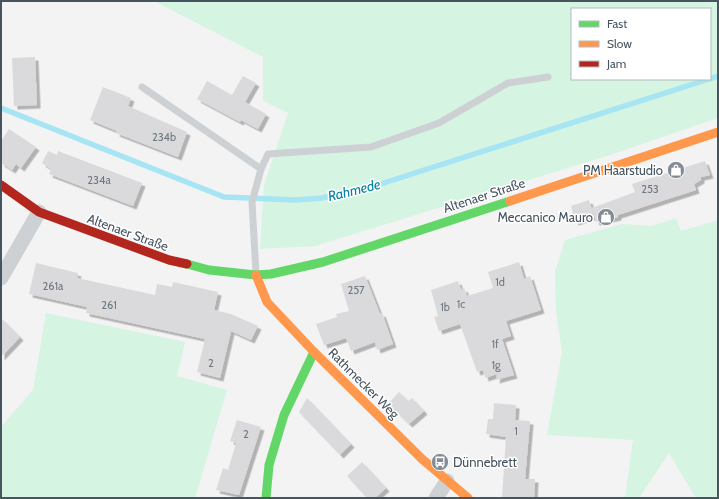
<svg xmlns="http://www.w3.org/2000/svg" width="719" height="499" viewBox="0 0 719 499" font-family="Cabin,sans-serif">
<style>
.green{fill:#d5f4e1;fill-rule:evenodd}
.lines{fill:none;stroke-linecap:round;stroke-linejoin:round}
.stream{stroke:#a7e5f4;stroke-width:5.5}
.building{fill:#dadadc;filter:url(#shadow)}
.lane{stroke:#ced1d4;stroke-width:7}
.street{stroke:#ced1d4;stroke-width:15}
.fast{stroke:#63d668;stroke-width:9}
.slow{stroke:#ff974d;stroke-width:9}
.jam{stroke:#b3261e;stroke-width:9}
.labels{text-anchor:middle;stroke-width:3;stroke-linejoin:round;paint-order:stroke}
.number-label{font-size:11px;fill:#6d7881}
.poi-label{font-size:13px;fill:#475561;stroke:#fff;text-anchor:end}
.street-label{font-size:13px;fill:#475561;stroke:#fff}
.water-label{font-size:14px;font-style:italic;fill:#0381a2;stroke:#fff}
</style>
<defs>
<filter id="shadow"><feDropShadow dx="3.5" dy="3.5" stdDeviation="0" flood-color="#0004"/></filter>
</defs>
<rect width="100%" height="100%" fill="#f3f3f3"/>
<g class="green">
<path d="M154,1H718V118L610,155L315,246L260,249L264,185L288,113L263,101V57ZM572,9H710V79H572Z"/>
<path d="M676,218L681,231L718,220V498H696L669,453L639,498H625L633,440L547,435L562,352L556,312L555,272L565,240L622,224L652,226Z"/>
<path d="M46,313L185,342L177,376L227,390L195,498H1V427L33,390Z"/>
</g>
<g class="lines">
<g class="stream">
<path d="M710,79L718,76"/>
<path d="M1,108L224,197L296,200L322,198L368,188L709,79"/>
</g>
</g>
<g class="building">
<path d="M35,57L37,105L14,106L12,58Z"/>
<path d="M243,76L256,83L245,102L266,114L258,129L241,120L240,122L197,99L207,81L232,95Z"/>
<path d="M103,87L131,98L128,106L187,132L178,157L116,133L117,131L90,120Z"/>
<path d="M9,129L36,147L21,168L16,164L12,170L1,163V141Z"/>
<path d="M48,151L57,155L58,151L142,183L133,206L49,174L51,169L42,163Z"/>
<path d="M705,161L710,175L701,177V180L694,184L696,190L618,215V217L596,222L592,208L635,192L632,184Z"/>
<path d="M589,200L594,216L575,222L571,206Z"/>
<path d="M519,262L524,279L530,276L541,310L506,321L511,336L502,339L514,375L496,380L497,374L485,378L483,370L477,372L460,324L439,331L434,317L438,316L431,290L458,281L461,290L464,288L467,296L493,288L488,272Z"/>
<path d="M36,263L78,273L77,278L155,295L157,284L172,287L173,282L218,292L214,310L231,314L258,326L251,340L231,331L220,378L197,372L205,339L86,313L87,307L29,294Z"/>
<path d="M365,276L380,314L382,313L393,344L377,350L375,342L351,351L346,338L324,345L316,324L337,317L336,314L349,311L341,284Z"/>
<path d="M1,318L20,337L1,357Z"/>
<path d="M399,392L408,401L412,398L424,411L409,424L388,404Z"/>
<path d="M307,398L351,444L340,455L299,412Z"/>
<path d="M494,403L516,405L515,420L530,421L525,479H535L534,498H502L506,437L486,434L488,419H493Z"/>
<path d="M237,420L261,427L239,495L216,490L223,468L228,470L236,443L230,441Z"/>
<path d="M362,462L386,488L375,498H367L347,476Z"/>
</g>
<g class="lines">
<g class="lane">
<path d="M142,87L261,169"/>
<path d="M256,273L252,202L261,169L268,154L371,147L439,123L508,83L548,77"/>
</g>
<g class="street">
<path d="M1,278L39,212"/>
<path d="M436,498L447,481"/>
</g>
<g class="fast">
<path d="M187,264L209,270L256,275L271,274L323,262L510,201"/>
<path d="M266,498L269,465L284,415L314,352"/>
</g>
<g class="slow">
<path d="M510,201L718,132"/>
<path d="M256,275L267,302L314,352L422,459L468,498"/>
</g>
<path class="jam" d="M1,185L39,212L169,260L187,264"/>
</g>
<defs>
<symbol id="shop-disc" viewBox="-11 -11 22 22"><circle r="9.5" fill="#838c94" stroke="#fff"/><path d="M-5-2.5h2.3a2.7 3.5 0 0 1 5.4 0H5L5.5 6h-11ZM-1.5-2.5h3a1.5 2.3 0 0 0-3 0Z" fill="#fff"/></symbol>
<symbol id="bus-disc" viewBox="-11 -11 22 22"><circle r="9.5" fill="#838c94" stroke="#fff"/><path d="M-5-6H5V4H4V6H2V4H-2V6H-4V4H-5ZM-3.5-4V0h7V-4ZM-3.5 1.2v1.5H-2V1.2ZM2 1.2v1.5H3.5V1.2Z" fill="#fff"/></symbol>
</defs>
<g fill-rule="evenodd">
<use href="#shop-disc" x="666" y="160" width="20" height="20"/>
<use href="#shop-disc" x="596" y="207" width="20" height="20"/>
<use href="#bus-disc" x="430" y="452" width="20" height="20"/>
</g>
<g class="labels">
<g class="number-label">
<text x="164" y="141">234b</text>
<text x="99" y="184">234a</text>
<text x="650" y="193">253</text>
<text x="500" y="286">1d</text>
<text x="53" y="290">261a</text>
<text x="356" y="294">257</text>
<text x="461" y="308">1c</text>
<text x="109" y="309">261</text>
<text x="445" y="311">1b</text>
<text x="495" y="348">1f</text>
<text x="211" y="367">2</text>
<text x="496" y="369">1g</text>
<text x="516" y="435">1</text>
<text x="246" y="438">2</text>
</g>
<g class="poi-label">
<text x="663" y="175">PM Haarstudio</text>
<text x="593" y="222">Meccanico Mauro</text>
<text x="453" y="467" text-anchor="start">Dünnebrett</text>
</g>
<g class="street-label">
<text transform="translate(484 195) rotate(-18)" y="5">Altenaer Straße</text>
<text transform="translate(128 232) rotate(20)" y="5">Altenaer Straße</text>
<text transform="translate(364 383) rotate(45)" y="5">Rathmecker Weg</text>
</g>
<g class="water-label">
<text transform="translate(354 190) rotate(-14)" y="5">Rahmede</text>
</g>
</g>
<rect width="719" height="499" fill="none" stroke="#475561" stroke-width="4"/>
<rect x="571" y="8" width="140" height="72" fill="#ffffff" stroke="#b5bbc0"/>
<rect x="579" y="21" width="20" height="6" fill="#63d668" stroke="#b5bbc0"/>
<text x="607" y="28" font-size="12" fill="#475561">Fast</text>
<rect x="579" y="41" width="20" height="6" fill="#ff974d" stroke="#b5bbc0"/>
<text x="607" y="48" font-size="12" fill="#475561">Slow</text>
<rect x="579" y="61" width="20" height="6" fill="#b3261e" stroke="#b5bbc0"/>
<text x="607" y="68" font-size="12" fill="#475561">Jam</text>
</svg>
